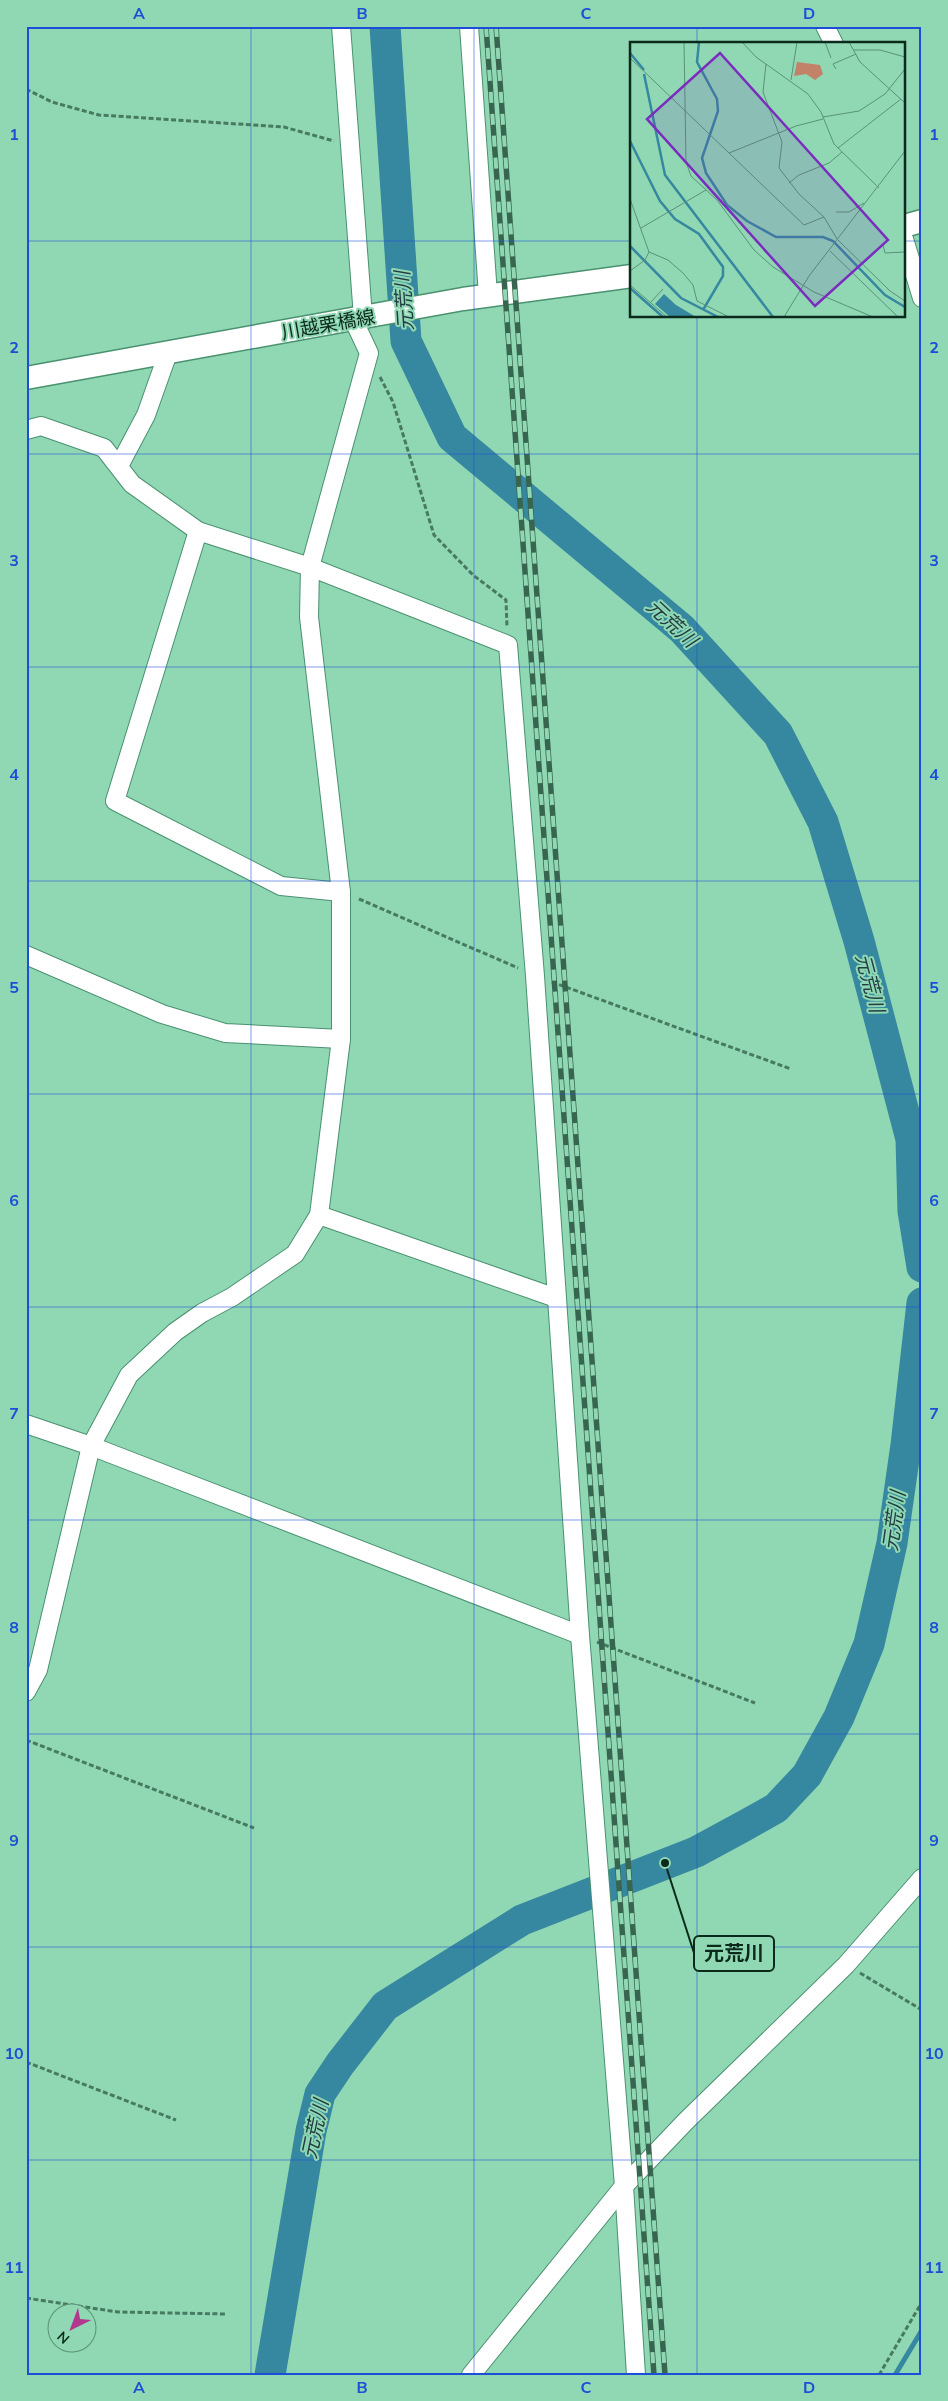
<svg xmlns="http://www.w3.org/2000/svg" width="948" height="2401" viewBox="0 0 948 2401" font-family="Mulish,'Noto Sans JP',sans-serif">
<style>
.lines{fill:none;stroke-linecap:round;stroke-linejoin:round}
.stream{stroke:#3687a0;stroke-width:5}
.river{stroke:#3687a0;stroke-width:31}
.minor-casing{stroke:#4a9170;stroke-width:20}
.major-casing{stroke:#4a9170;stroke-width:25}
.path{stroke:#477a61;stroke-width:3;stroke-dasharray:5 2.5;stroke-linecap:butt}
.minor{stroke:#fff;stroke-width:18}
.major{stroke:#fff;stroke-width:22}
.rail-casing{stroke:#38654f;stroke-width:5.5}
.rail{stroke:#8fd8b3;stroke-width:4;stroke-dasharray:11;stroke-linecap:butt}
.grid{fill:none;stroke:#1d4ed8;stroke-width:1;stroke-opacity:0.55}
.labels{text-anchor:middle;stroke-width:4;stroke-linejoin:round;paint-order:stroke}
.street-label{font-size:19px;fill:#0b2a1c;stroke:#8fd8b3}
.water-label{font-size:20px;font-style:italic;fill:#233d45;stroke:#8fd8b3}
.inset-river{fill:none;stroke:#3687a0;stroke-width:2.5}
.inset-road{fill:none;stroke:#5a9277;stroke-width:1}
.view{fill:#7b2cbf;fill-opacity:0.15;stroke:#7b2cbf;stroke-width:2.5}
.inset-edge{fill:none;stroke:#0b2a1c;stroke-width:2.5}
.leader{fill:none;stroke:#0b2a1c;stroke-width:2}
.callout-dot{fill:#0b2a1c;stroke:#8fd8b3;stroke-width:2}
.callout{fill:#8fd8b3;stroke:#0b2a1c;stroke-width:2}
.callout-label{font-size:20px;text-anchor:middle;font-weight:bold;fill:#0b2a1c}
.neatline{fill:none;stroke:#1d4ed8;stroke-width:2}
.grid-label{font-size:16px;text-anchor:middle;font-weight:bold;fill:#1d4ed8}
</style>
<rect width="100%" height="100%" fill="#8fd8b3"/>
<g class="lines">
<path class="stream" d="M895,2375L922,2330"/>
<g class="river">
<path d="M385,26L406,341L452,437L682,629L778,734L823,822L859,941L911,1139L913,1211L922,1267"/>
<path d="M270,2375L311,2131L320,2094L340,2064L385,2006L522,1920L696,1852L744,1826L776,1808L807,1775L839,1717L869,1644L892,1543L906,1445L922,1303"/>
</g>
<defs>
<g id="minor">
<path d="M341,26L363,317"/>
<path d="M469,26L488,295"/>
<path d="M825,26L834,44"/>
<path d="M904,239L922,298"/>
<path d="M26,430L41,426L104,448L132,484L198,531"/>
<path d="M119,466L146,415L168,353"/>
<path d="M341,892L281,886L115,801L198,531L310,567L508,645L535,976L580,1635L624,2186L636,2375"/>
<path d="M26,955L162,1014L225,1033L341,1039"/>
<path d="M319,1215L556,1298"/>
<path d="M26,1424L91,1446L580,1635"/>
<path d="M26,1692L38,1670L91,1446L129,1375L175,1332L202,1313L232,1297L295,1254L319,1215L341,1039V892L309,617L310,567L369,353L353,319"/>
<path d="M471,2375L624,2186L686,2121L846,1965L922,1878"/>
</g>
<g id="major">
<path d="M904,226L922,221"/>
<path d="M26,378L463,299L632,276"/>
</g>
</defs>
<use href="#minor" class="minor-casing"/>
<use href="#major" class="major-casing"/>
<g class="path">
<path d="M26,89L52,102L99,115L284,127L334,141"/>
<path d="M380,377L393,402L434,535L473,575L506,600L507,627"/>
<path d="M359,899L518,968"/>
<path d="M552,982L791,1069"/>
<path d="M597,1642L755,1703"/>
<path d="M26,1740L254,1828"/>
<path d="M860,1973L922,2010"/>
<path d="M26,2062L176,2120"/>
<path d="M26,2298L118,2312L225,2314"/>
<path d="M879,2375L922,2302"/>
</g>
<use href="#minor" class="minor"/>
<use href="#major" class="major"/>
<defs>
<g id="rail">
<path d="M486,26L654,2375"/>
<path d="M496,26L665,2375"/>
</g>
</defs>
<use href="#rail" class="rail-casing"/>
<use href="#rail" class="rail"/>
</g>
<path class="grid" d="M251,26V2375M474,26V2375M697,26V44M26,241H632M904,241H922M697,316V2375M26,454H922M26,667H922M26,881H922M26,1094H922M26,1307H922M26,1520H922M26,1734H922M26,1947H922M26,2160H922"/>
<g class="labels">
<g class="street-label">
<text transform="translate(328 324) rotate(-10)" y="7">川越栗橋線</text>
</g>
<g class="water-label">
<text transform="translate(404 301) rotate(-94)" y="7">元荒川</text>
<text transform="translate(672 623) rotate(43)" y="7">元荒川</text>
<text transform="translate(870 983) rotate(75)" y="7">元荒川</text>
<text transform="translate(894 1521) rotate(-82)" y="7">元荒川</text>
<text transform="translate(315 2129) rotate(-78)" y="7">元荒川</text>
</g>
</g>
<g transform="translate(630 42)">
<rect width="275" height="275" fill="#8fd8b3"/>
<path d="M167,20L190,23L193,32L185,38L176,32L164,34Z" fill="#c28269"/>
<path d="M34,252L46,263L66,275H40L25,262Z" fill="#3687a0"/>
<path class="inset-river" d="M69,0L67,20L87,57L88,69L72,116L76,131L97,163L117,179L146,195H193L203,199L255,253L275,265M0,11L14,28M14,32L35,133L143,275M0,99L30,159L45,177L69,192L93,225V234L73,268M0,204L51,256L88,275M0,246L33,275"/>
<path class="inset-road" d="M54,0L56,120L61,134L87,158L124,208L143,225L184,250L243,275M112,0L126,15L178,52L191,70L204,102L249,146M195,0L201,16M219,0L230,20L275,61M224,8H250L275,15M0,16L174,183L194,175M136,22L133,50L152,100L149,126L169,152L194,175L207,197M206,27L203,22L226,12M161,38L167,0M193,75L229,69L255,52L275,27M208,106L271,57M99,111L166,84L193,77M159,141L169,133L199,121L212,110M0,157L19,210L15,218L0,229M206,170H219L234,161M11,186L76,148M208,198L260,249L275,259M253,203L255,211L275,210M200,209L268,275M19,210L38,218L53,231L63,243L67,259L99,275M0,243L37,275M20,261L33,247M154,275L179,234L275,109"/>
<path class="view" d="M90,11L258,198L185,264L17,77Z"/>
<rect width="275" height="275" class="inset-edge"/>
</g>
<path class="leader" d="M665 1863L694 1953"/>
<circle class="callout-dot" cx="665" cy="1863" r="5"/>
<rect class="callout" x="694" y="1936" width="80" height="35" rx="5"/>
<g class="callout-label">
<text x="734" y="1960">元荒川</text>
</g>
<rect width="948" height="2401" fill="none" stroke="#8fd8b3" stroke-width="55"/>
<g transform="translate(72 2328) rotate(222)"><circle r="24" fill="#8fd8b3" stroke="#5a9277"/>
<path d="M0-4L9 19L0 12L-9 19Z" fill="#b1388d"/>
<text y="-8" font-size="14" font-weight="bold" text-anchor="middle" fill="#0b2a1c">N</text>
</g>
<rect x="28" y="28" width="892" height="2346" class="neatline"/>
<g class="grid-label">
<text x="139" y="19">A</text>
<text x="362" y="19">B</text>
<text x="586" y="19">C</text>
<text x="809" y="19">D</text>
<text x="14" y="140">1</text>
<text x="934" y="140">1</text>
<text x="14" y="353">2</text>
<text x="934" y="353">2</text>
<text x="14" y="566">3</text>
<text x="934" y="566">3</text>
<text x="14" y="780">4</text>
<text x="934" y="780">4</text>
<text x="14" y="993">5</text>
<text x="934" y="993">5</text>
<text x="14" y="1206">6</text>
<text x="934" y="1206">6</text>
<text x="14" y="1419">7</text>
<text x="934" y="1419">7</text>
<text x="14" y="1633">8</text>
<text x="934" y="1633">8</text>
<text x="14" y="1846">9</text>
<text x="934" y="1846">9</text>
<text x="14" y="2059">10</text>
<text x="934" y="2059">10</text>
<text x="14" y="2273">11</text>
<text x="934" y="2273">11</text>
<text x="139" y="2393">A</text>
<text x="362" y="2393">B</text>
<text x="586" y="2393">C</text>
<text x="809" y="2393">D</text>
</g>
</svg>
